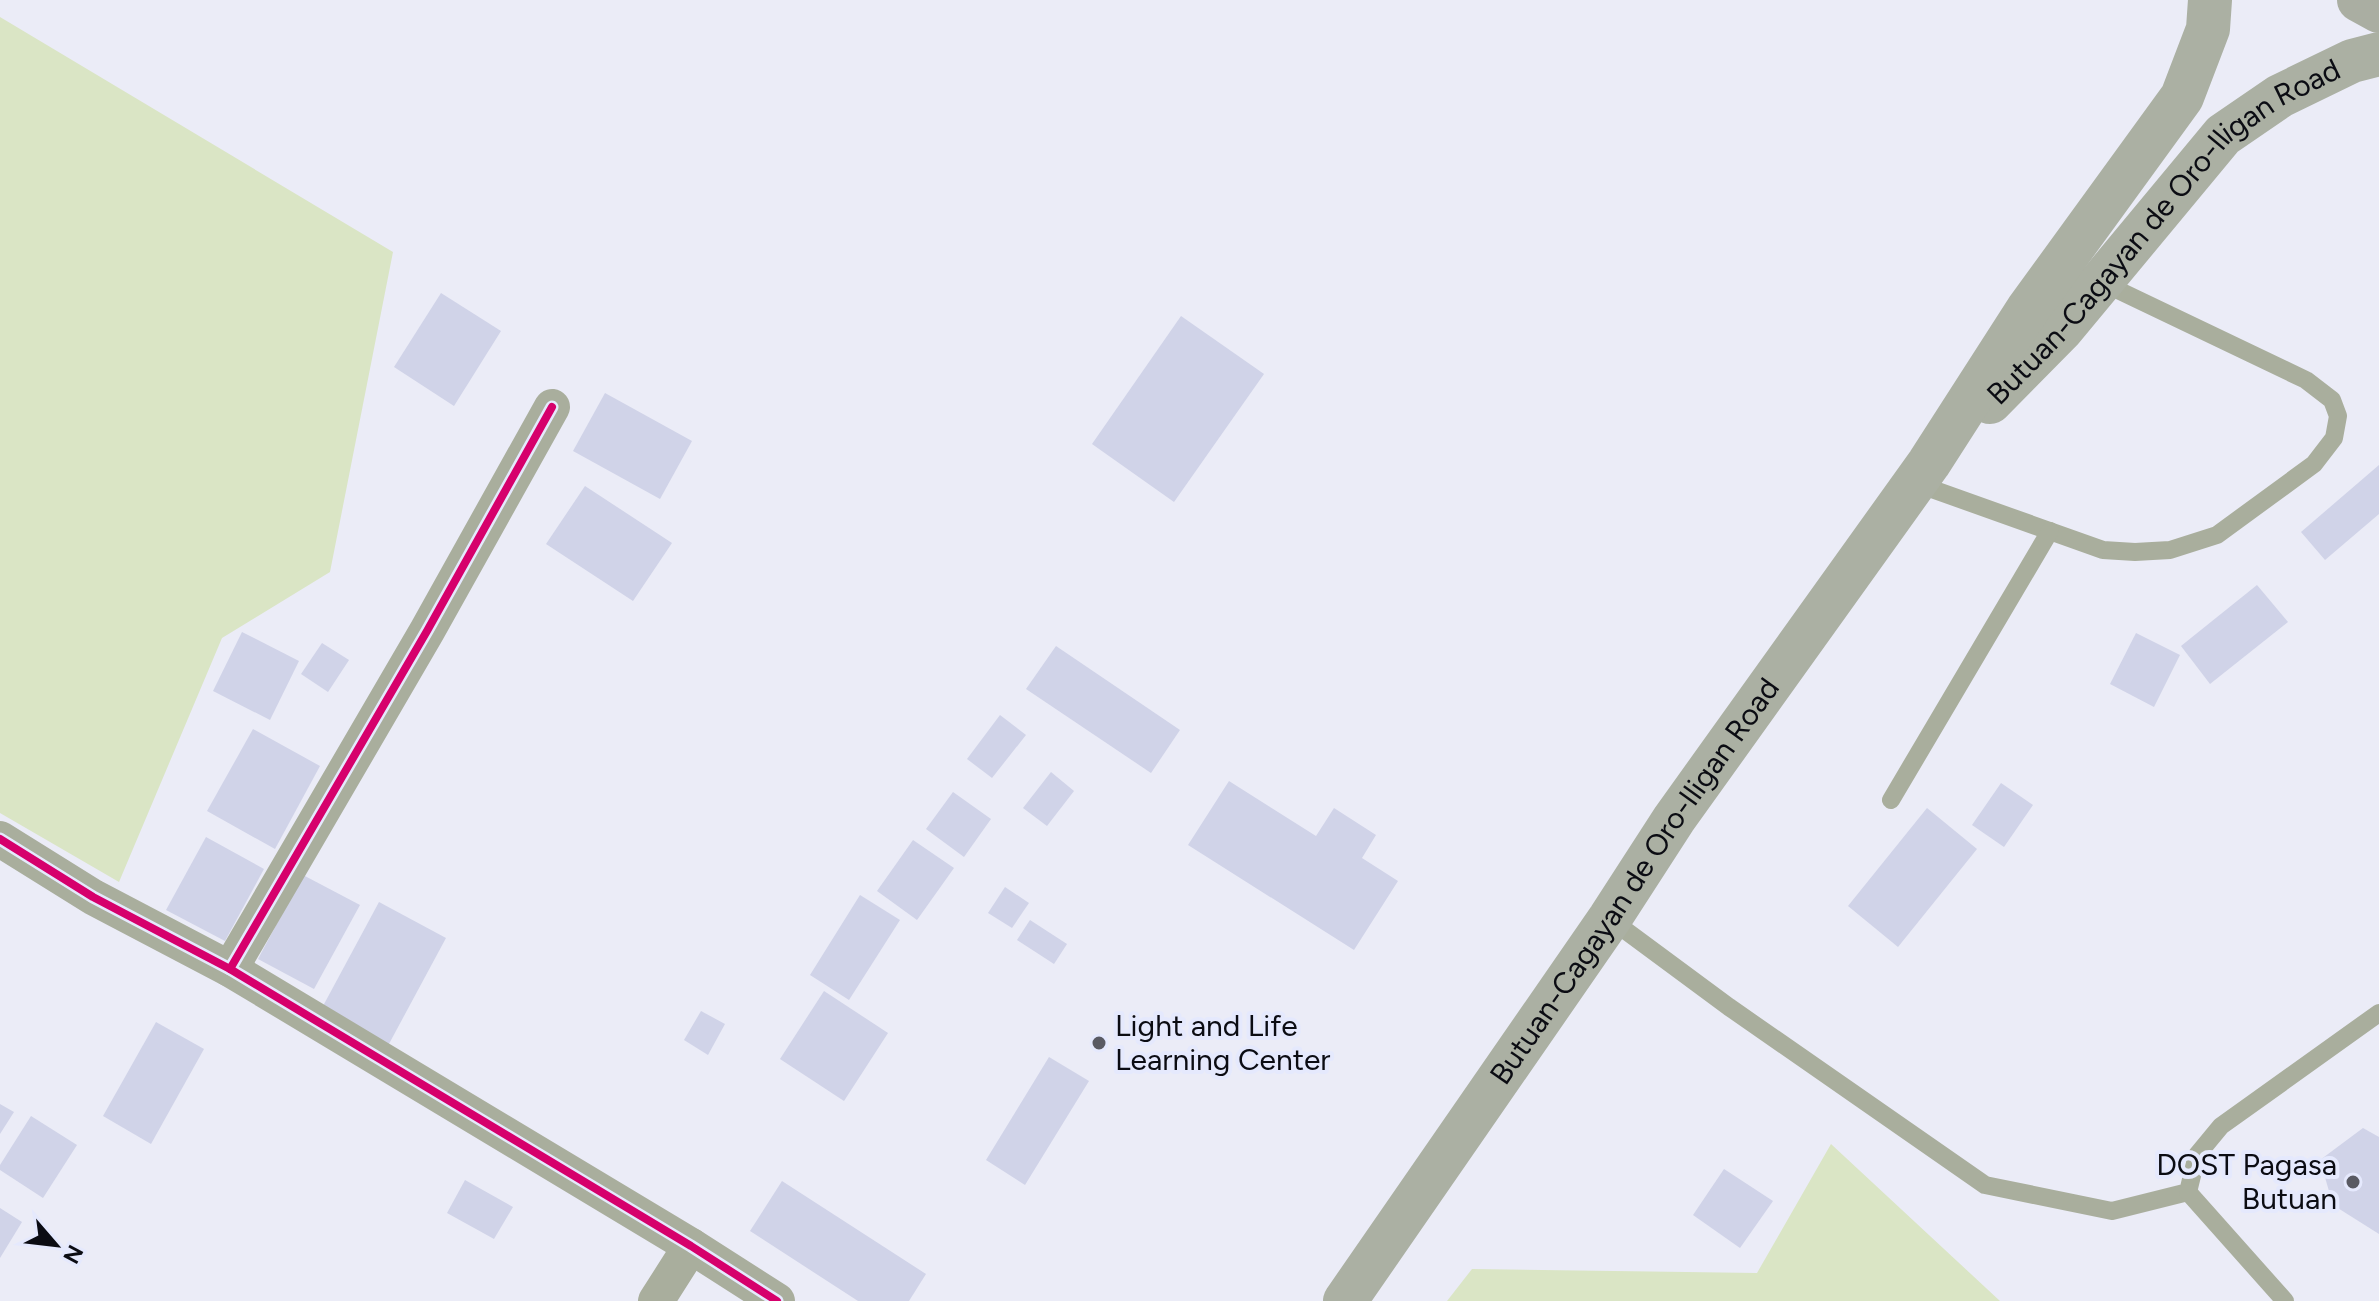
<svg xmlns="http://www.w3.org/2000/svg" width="2379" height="1301" viewBox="0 0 2379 1301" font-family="Figtree,sans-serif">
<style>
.green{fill:#dae5c5}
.building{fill:#d0d3e8}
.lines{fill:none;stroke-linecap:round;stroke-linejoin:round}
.service{stroke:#a9ae9d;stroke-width:18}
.minor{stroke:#a9ae9d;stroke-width:36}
.primary{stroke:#abb0a3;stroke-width:44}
.trunk{stroke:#aaaea2;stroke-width:44}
.cycleway-casing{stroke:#e5e9fd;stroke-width:13}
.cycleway{stroke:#d6006c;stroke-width:8}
.poi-dot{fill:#595a63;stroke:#e5e9fd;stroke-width:3}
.labels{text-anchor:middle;stroke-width:8;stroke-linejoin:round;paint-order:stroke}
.street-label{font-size:30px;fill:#0b0c13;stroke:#e5e9fd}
.poi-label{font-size:30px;fill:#0b0c13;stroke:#e5e9fd;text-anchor:start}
</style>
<rect width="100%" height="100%" fill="#ebecf7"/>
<g class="green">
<path d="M0,17L393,252L330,572L222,638L119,882L0,813Z"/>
<path d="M1831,1144L2000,1301H1447L1472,1269L1757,1273Z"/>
</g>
<g class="building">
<path d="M441,293L501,331L454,406L394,367Z"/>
<path d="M1181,316L1264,374L1174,502L1092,444Z"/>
<path d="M605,393L692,441L660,499L573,451Z"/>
<path d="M2379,465V514L2325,560L2301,532Z"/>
<path d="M585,486L672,543L633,601L546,544Z"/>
<path d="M2257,585L2288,622L2210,684L2181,646Z"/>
<path d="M242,632L299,661L270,720L213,691Z"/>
<path d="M2136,633L2180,655L2154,707L2110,684Z"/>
<path d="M322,643L349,660L328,692L301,674Z"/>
<path d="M1056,646L1180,730L1151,773L1026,689Z"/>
<path d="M1000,715L1026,735L992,778L967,759Z"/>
<path d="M253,729L320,766L275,849L207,811Z"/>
<path d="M1051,772L1074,791L1047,826L1023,808Z"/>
<path d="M1229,781L1316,836L1334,808L1376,835L1362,858L1398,881L1354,950L1188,845Z"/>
<path d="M2001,783L2033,805L2004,847L1972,825Z"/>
<path d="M953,792L991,819L964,857L926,829Z"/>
<path d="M1927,808L1977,849L1898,947L1848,906Z"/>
<path d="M206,837L264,869L225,941L166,910Z"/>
<path d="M913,840L954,868L917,920L877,891Z"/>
<path d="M303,875L360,905L314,989L258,959Z"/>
<path d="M1005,887L1029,903L1012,928L988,913Z"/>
<path d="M860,895L900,920L849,1000L810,975Z"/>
<path d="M379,902L446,938L383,1055L316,1019Z"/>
<path d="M1030,920L1067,944L1054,964L1017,940Z"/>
<path d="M824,991L888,1033L844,1101L780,1059Z"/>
<path d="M701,1011L725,1024L708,1055L684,1040Z"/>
<path d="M156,1022L204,1049L151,1144L103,1116Z"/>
<path d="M1049,1057L1089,1081L1025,1185L986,1160Z"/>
<path d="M0,1104L14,1112L0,1134Z"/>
<path d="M31,1116L77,1145L43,1198L0,1170V1165Z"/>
<path d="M2363,1128L2379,1137V1234L2333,1205L2320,1160Z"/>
<path d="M1724,1169L1773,1201L1740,1248L1693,1215Z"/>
<path d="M465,1180L513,1207L494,1239L447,1213Z"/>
<path d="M782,1181L926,1274L909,1301H858L750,1231Z"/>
<path d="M0,1208L22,1222L0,1258Z"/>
</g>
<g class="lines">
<g class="service">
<path d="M1915,483L2103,550L2135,552L2170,550L2217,535L2314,464L2334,438L2338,416L2332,400L2306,380L2101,282"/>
<path d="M1891,800L2050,531"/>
<path d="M1610,919L1729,1007L1985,1185L2112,1211L2188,1192L2197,1155L2221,1126L2379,1013"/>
<path d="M2188,1192L2285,1301"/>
</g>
<g class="minor">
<path d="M0,839L93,897L230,969L691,1246L777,1301"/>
<path d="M230,969L427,631L552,407"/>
<path d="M656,1301L691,1246"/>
</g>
<g class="primary">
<path id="s1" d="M1990,402L2062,329L2223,135L2280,96L2352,61L2379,54"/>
<path id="s2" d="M1345,1301L1610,918L1674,819L1929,463L2028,309L2182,97L2208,29L2210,0"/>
</g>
<path class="trunk" d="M2359,0L2379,11"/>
<defs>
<g id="cycleway">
<path d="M0,839L93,897L230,969L691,1246L777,1301"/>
<path d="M230,969L427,631L552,407"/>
</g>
</defs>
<use href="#cycleway" class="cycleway-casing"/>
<use href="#cycleway" class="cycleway"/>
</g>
<g class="poi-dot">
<circle cx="1099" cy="1043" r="8"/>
<circle cx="2353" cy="1182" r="8"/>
</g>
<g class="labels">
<g class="street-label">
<text dy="10" stroke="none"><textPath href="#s1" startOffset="246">Butuan-Cagayan de Oro-Iligan Road</textPath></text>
<text dy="10" stroke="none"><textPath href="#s2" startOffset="510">Butuan-Cagayan de Oro-Iligan Road</textPath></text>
</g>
<g class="poi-label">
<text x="1115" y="1036">Light and Life<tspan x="1115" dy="34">Learning Center</tspan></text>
<text x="2337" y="1175" text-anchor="end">DOST Pagasa<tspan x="2337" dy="34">Butuan</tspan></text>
</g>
</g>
<g transform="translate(56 1245) rotate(118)" stroke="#e5e9fd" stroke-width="6" paint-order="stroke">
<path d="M0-6L14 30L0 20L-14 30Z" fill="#0b0c13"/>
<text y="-12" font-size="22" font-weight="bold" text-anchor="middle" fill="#0b0c13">N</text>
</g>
</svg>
